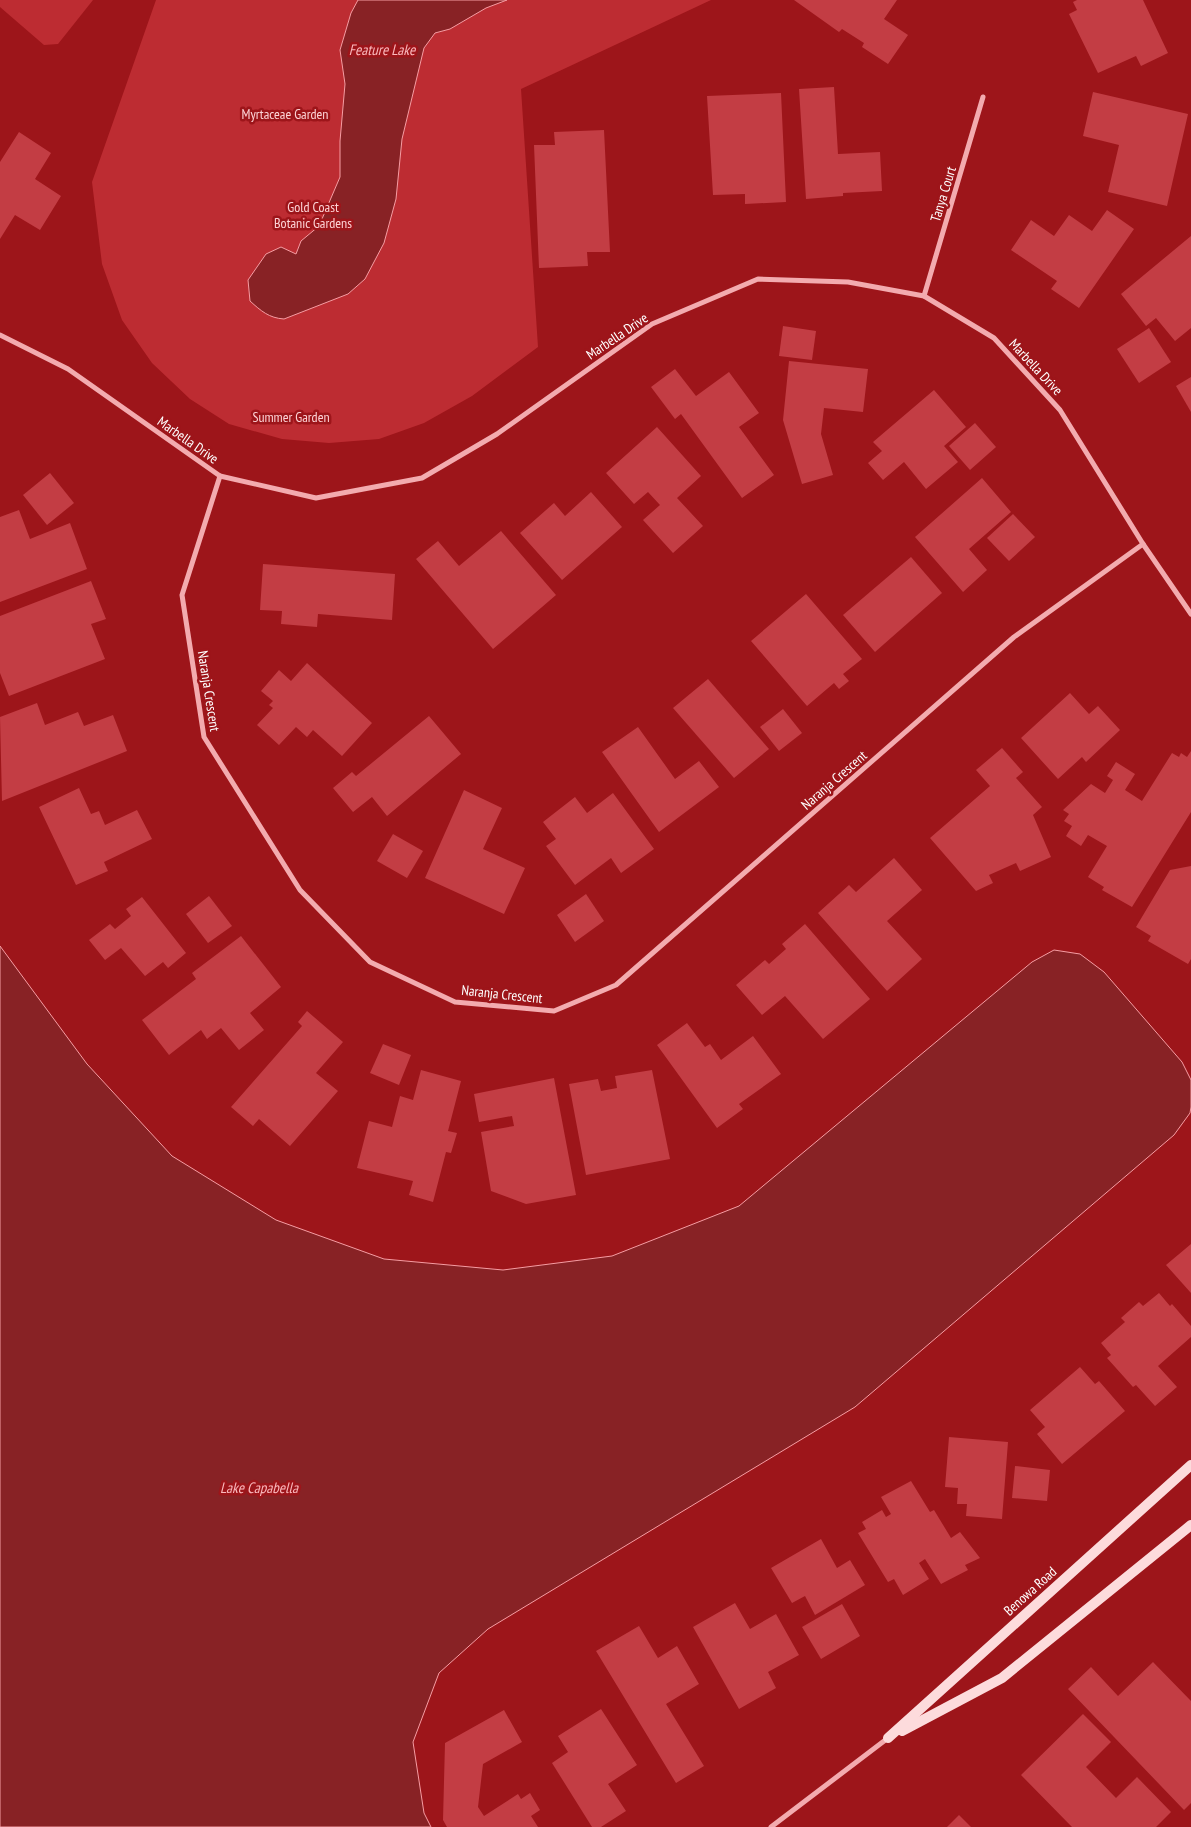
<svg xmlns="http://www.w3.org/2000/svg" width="1191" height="1827" viewBox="0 0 1191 1827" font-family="'PT Sans Narrow',sans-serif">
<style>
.green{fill:#bd2c32}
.water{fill:#882225;stroke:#f69da3}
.building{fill:#c33d44}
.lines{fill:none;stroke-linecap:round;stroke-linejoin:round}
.street{stroke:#f3abaf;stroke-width:5}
.secondary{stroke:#fddbdc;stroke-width:10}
.labels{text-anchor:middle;stroke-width:5;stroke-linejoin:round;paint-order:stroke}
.park-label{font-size:14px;fill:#fdd3d6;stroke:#9d151a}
.street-label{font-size:14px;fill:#fff;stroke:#9d151a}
.water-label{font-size:15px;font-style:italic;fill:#fab8bc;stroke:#9d151a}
</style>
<rect width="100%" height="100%" fill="#9d151a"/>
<g class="green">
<path d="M0,0H93L58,44L44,45L0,7Z"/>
<path d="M156,0H711L521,89L538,347L472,396L424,423L379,439L329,443L282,439L229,424L190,399L152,363L122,320L102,264L92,182Z"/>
</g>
<g class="water">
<path d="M358,0H507L486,8L450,29L435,33L424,48L402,139L396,199L384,243L365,279L348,294L284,319C269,318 261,311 250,301L248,280L266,254L281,247L296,254L301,241L319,226L340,177V141L345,84L340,50L351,13Z"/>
<path d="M0,946L87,1064L172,1156L276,1220L384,1259L503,1270L612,1256L739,1206L1032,962L1054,950L1080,954L1104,972L1182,1062L1191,1080V1107L1190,1113L1174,1135L855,1407L488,1629L439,1673L413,1742L424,1813L431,1827H0Z"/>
</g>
<g class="building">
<path d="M794,0H897L884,19L908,35L888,64L862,47L864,43L842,29L839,32Z"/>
<path d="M1077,0H1143L1168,53L1141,66L1136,56L1098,73L1069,14L1077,10L1073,2Z"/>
<path d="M834,87L838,154L880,152L882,191L843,193V196L806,199L799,89Z"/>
<path d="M1093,92L1188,114L1167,206L1108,192L1119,145L1083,136Z"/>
<path d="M781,93L786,202L745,204V194L713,195L707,96Z"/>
<path d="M604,130L610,252H587L588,266L539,268L534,145H555L554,132Z"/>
<path d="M19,132L51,153L35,179L61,196L40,230L15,215L0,239V162Z"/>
<path d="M1107,210L1134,229L1079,308L1051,289L1057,281L1011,250L1031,220L1054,236L1069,215L1092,231Z"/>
<path d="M1191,236V328L1175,341L1156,318L1146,326L1121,294Z"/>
<path d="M783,326L816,331L812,360L779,356Z"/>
<path d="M1149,328L1171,362L1139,383L1117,349Z"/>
<path d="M789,361L868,369L863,412L824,408L821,434L833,475L802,484L783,420Z"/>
<path d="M675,369L696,396L729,372L759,413L739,427L774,475L742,498L681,414L675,419L651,387Z"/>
<path d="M1191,377V412L1176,386Z"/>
<path d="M934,390L966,427L944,446L958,462L926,489L904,462L883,480L868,463L882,451L873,442Z"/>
<path d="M975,423L996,447L970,470L949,446Z"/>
<path d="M657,427L701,476L677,498L703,526L673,553L643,520L660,505L648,492L634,504L606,473Z"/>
<path d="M50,473L74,503L47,525L23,495Z"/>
<path d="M982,478L1011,512L969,549L987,570L963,592L915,537Z"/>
<path d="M591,492L622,527L562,580L520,533L554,503L565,516Z"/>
<path d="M19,510L30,539L70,523L87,569L0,602V517Z"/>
<path d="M1013,514L1035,537L1009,561L987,538Z"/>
<path d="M501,531L556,595L493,649L416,559L438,541L459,566Z"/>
<path d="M911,557L942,593L875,652L843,615Z"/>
<path d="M263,564L395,574L392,620L318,614L317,627L281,624L282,611L260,610Z"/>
<path d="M91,581L106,619L91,624L105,659L9,696L0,673V616Z"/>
<path d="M806,594L862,659L843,674L849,681L839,689L834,683L807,706L751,641Z"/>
<path d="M307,663L372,723L342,756L313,730L307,737L296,727L279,745L257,725L273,708L269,705L273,701L261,691L279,670L291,681Z"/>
<path d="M708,679L769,749L734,778L673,708Z"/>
<path d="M1070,693L1089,714L1098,706L1120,730L1086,762L1082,757L1058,779L1021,738Z"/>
<path d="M37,703L45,725L78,712L84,726L113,715L127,751L2,801L0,717Z"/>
<path d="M783,709L802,733L779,751L760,727Z"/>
<path d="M429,716L461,754L387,816L372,797L353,812L333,788L352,772L356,776Z"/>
<path d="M638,727L675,779L699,761L719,787L659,832L602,752Z"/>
<path d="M1002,748L1023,772L1016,778L1042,807L1033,815L1051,857L1020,871L1016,863L989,875L993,883L976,891L930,838L990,786L976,770Z"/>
<path d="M1191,751V812L1132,907L1102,890L1104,887L1088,877L1107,846L1088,835L1081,846L1066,836L1072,826L1064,821L1069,814L1063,810L1091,784L1105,793L1113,780L1107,776L1116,762L1135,774L1125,790L1142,801L1172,753L1179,757L1181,753L1187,757Z"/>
<path d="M79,788L91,814L99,811L105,825L137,810L152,839L104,862L108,871L76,885L39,807Z"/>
<path d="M464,790L502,808L483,849L525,868L504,914L425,878Z"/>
<path d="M613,793L654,849L621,873L611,858L575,885L546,846L556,839L543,822L575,797L587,813Z"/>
<path d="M393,834L423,851L407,878L377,861Z"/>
<path d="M894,858L922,890L887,921L922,959L887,991L818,913L849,885L856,892Z"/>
<path d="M1191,866V959L1188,964L1148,941L1151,936L1136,927L1170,870Z"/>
<path d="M586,894L604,921L575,942L557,915Z"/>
<path d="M209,896L232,926L208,943L186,914Z"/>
<path d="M142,897L186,953L168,968L163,962L145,976L121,948L105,960L89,940L110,924L115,929L131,916L126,909Z"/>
<path d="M805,924L870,999L823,1039L785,996L762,1015L736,985L765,960L769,964L786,949L782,944Z"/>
<path d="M241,936L281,987L250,1013L264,1030L239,1050L221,1028L207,1039L201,1030L169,1055L142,1020L196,979L192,973Z"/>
<path d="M307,1011L343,1042L316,1073L338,1091L290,1146L259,1119L253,1126L231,1107L302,1026L298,1022Z"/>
<path d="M687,1023L705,1047L710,1044L721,1060L753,1036L781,1074L739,1104L743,1109L717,1128L657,1045Z"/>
<path d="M383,1044L411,1055L399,1085L370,1073Z"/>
<path d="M421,1070L461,1081L448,1131L457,1133L451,1153L446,1152L433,1202L409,1195L413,1181L357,1168L369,1121L392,1127L400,1096L413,1100Z"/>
<path d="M652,1070L670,1159L586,1175L569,1084L598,1079L601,1091L617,1088L615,1076Z"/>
<path d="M554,1078L576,1195L526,1204L491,1191L481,1132L514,1126L512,1116L479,1122L474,1094Z"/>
<path d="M1191,1244V1293L1166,1265Z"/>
<path d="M1159,1293L1170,1306L1172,1304L1191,1326V1337L1158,1366L1177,1387L1155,1406L1136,1385L1133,1387L1107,1358L1111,1355L1101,1343L1125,1322L1121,1318L1139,1302L1143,1306Z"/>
<path d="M1080,1367L1095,1384L1099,1381L1125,1411L1062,1464L1037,1434L1045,1427L1030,1410Z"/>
<path d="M949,1437L1008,1442L1002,1519L966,1516L967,1504H957L958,1488L945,1487Z"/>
<path d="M1015,1466L1050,1470L1047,1501L1012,1498Z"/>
<path d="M911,1481L930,1512L934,1510L951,1538L960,1532L980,1558L965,1565L968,1570L941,1584L925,1559L919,1563L929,1579L903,1595L894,1579L888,1582L858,1533L866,1529L862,1522L882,1510L886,1517L891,1514L881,1497Z"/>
<path d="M821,1539L837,1568L850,1560L865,1585L815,1615L805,1596L792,1603L771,1568Z"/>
<path d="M735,1603L750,1629L776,1614L799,1655L768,1672L776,1688L739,1709L693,1627Z"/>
<path d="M842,1604L860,1636L821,1659L802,1627Z"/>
<path d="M639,1626L658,1658L677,1646L699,1684L666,1704L704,1766L676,1783L596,1651Z"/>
<path d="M1153,1662L1191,1701V1803L1184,1810L1068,1689L1091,1667L1118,1696Z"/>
<path d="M601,1709L637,1765L608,1784L626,1811L601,1827H592L552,1763L568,1752L558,1736Z"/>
<path d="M504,1710L522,1742L483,1764L478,1807L484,1816L518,1794L521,1799L530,1793L540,1810L531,1816L538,1827H447L443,1820L445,1743Z"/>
<path d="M1083,1714L1111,1742L1086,1767L1116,1798L1137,1777L1171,1812L1156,1827H1072L1021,1775Z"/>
<path d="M959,1815L971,1827H947Z"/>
</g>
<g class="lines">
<g class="street">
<path d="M924,296L983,97"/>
<path d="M0,335L68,369L220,476L316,498L422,478L497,434L652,324L758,279L848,282L924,296L994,338L1060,410L1143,544L1191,614"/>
<path d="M220,476L182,595L204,737L300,890L370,962L455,1002L554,1011L616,985L1014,637L1143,544"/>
<path d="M771,1827L888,1738"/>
</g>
<g class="secondary">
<path d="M902,1731L1002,1678L1191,1525"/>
<path d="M888,1738L1191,1465"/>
</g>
</g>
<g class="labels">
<g class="park-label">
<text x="285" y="119">Myrtaceae Garden</text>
<text x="313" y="212">Gold Coast<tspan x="313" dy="16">Botanic Gardens</tspan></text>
<text x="291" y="422">Summer Garden</text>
</g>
<g class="street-label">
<text transform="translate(943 194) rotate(-73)" y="5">Tanya Court</text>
<text transform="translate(617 336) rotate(-34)" y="5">Marbella Drive</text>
<text transform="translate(1036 367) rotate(47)" y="5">Marbella Drive</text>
<text transform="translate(188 440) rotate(35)" y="5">Marbella Drive</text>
<text transform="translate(209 691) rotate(81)" y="5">Naranja Crescent</text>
<text transform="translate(834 780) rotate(-41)" y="5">Naranja Crescent</text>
<text transform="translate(502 994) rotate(6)" y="5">Naranja Crescent</text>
<text transform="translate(1030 1591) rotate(-42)" y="5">Benowa Road</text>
</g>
<g class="water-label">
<text x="382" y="55">Feature Lake</text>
<text x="259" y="1493">Lake Capabella</text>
</g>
</g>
</svg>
